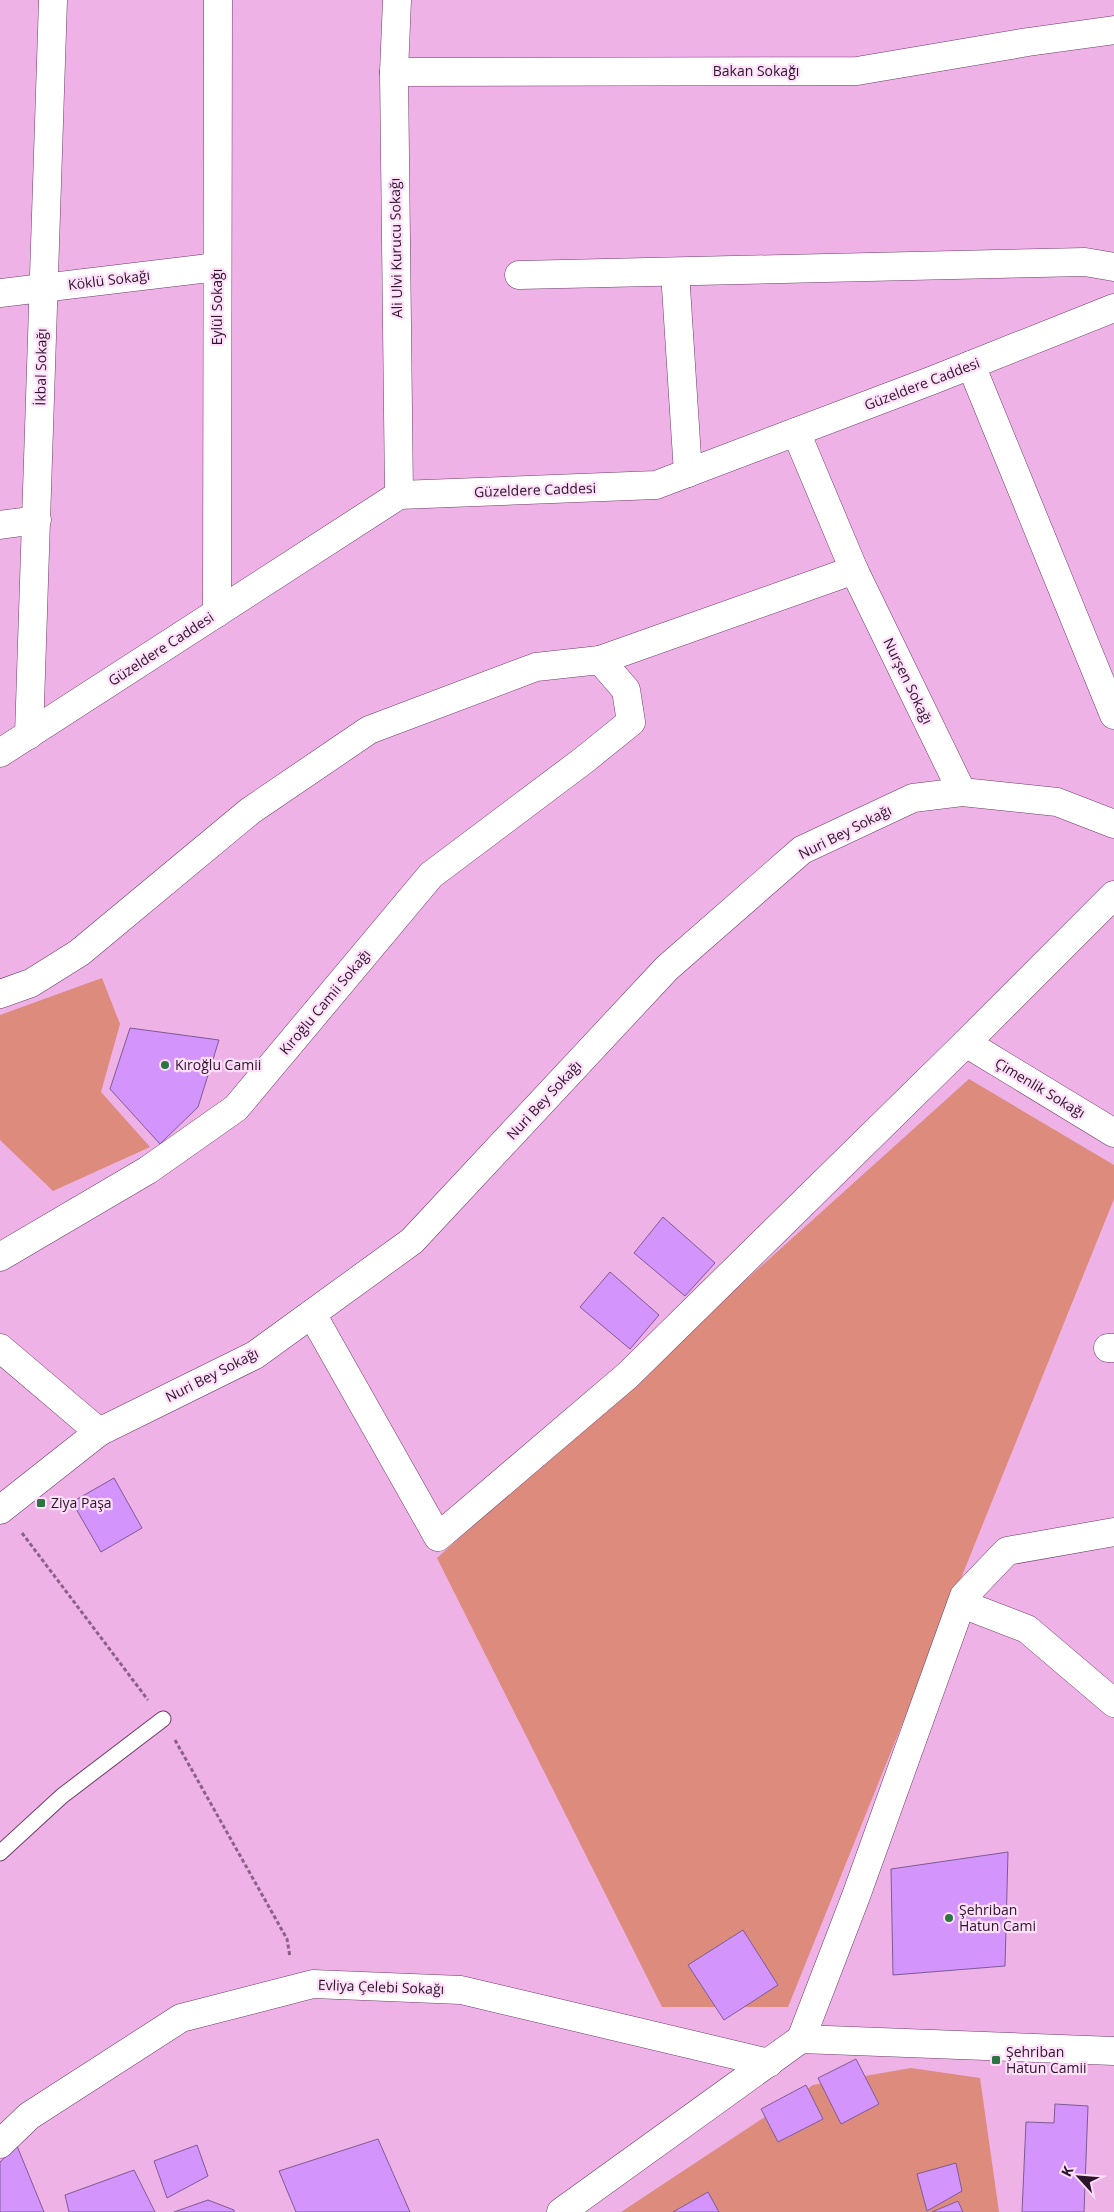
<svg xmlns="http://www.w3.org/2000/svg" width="1114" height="2212" viewBox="0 0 1114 2212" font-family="'Open Sans',sans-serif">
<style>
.green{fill:#dc8b7c}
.building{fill:#d395fc;stroke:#7e5a96}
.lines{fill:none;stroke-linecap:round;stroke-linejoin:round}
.lane-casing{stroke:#6f3b6a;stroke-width:17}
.street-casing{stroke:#6f3b6a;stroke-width:29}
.secondary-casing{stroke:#6f3b6a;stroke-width:29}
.path{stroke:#8b6287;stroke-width:3;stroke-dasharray:4 2.5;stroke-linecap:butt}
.lane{stroke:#fff;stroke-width:15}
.street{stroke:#fff;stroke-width:28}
.secondary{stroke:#fff;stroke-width:28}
.poi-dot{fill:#2c7543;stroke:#fedef9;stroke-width:2}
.labels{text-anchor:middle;stroke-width:4.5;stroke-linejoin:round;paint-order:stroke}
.street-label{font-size:14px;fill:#2b1529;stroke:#fedef9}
.poi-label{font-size:14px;fill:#2b1529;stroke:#fedef9;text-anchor:start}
</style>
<rect width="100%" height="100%" fill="#eeb2e7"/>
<g class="green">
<path d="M102,978L120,1024L101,1092L150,1147L53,1191L0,1140V1015Z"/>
<path d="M969,1079L1114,1165V1199L788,2007H662L437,1558Z"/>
<path d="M911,2068L980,2078L999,2212H621L813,2085Z"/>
</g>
<g class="building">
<path d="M130,1028L219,1040L198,1107L160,1144L110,1089Z"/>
<path d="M663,1217L715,1263L685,1296L634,1253Z"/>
<path d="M610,1272L659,1315L630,1349L580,1307Z"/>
<path d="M114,1478L142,1528L101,1552L72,1502Z"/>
<path d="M1008,1852L1005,1966L893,1975L891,1869Z"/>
<path d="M743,1930L778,1985L724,2020L688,1965Z"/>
<path d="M856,2059L879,2104L841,2124L818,2078Z"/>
<path d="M806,2085L823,2119L778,2142L761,2109Z"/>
<path d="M1055,2104L1088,2106L1084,2212H1022L1026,2122L1054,2123Z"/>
<path d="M378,2139L410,2212H296L279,2171Z"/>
<path d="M197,2145L208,2176L167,2198L154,2161Z"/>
<path d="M17,2146L44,2212H0V2162Z"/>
<path d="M956,2163L962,2191L927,2211L917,2174Z"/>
<path d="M134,2170L155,2212H69L65,2195Z"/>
<path d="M708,2192L719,2212H673Z"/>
<path d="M208,2200L234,2210V2212H174Z"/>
<path d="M958,2201L963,2212H932Z"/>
</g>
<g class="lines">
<defs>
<path id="lane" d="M0,1853L62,1796L163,1719"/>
<g id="street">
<path d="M397,0L394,72L399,495"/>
<path d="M394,72L857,71L1028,42L1114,30"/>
<path d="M675,272L688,473"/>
<path d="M519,275L1085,262L1114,267"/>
<path d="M0,293L217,267"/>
<path d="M971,365L1114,715"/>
<path d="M0,525L37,520"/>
<path d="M854,570L962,792"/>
<path d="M217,613L218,0"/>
<path d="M600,660L854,570L796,432"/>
<path d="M29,735L53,0"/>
<path d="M0,994L31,983L79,953L250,811L369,730L536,667L600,660L626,690L631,722L584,760L431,875L236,1108L148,1170L0,1257"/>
<path d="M966,1043L1114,1133"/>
<path d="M312,1314L438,1537L628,1375L966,1043L1114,895"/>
<path d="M0,1348L99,1432"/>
<path d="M1108,1348H1114"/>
<path d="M0,1510L99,1432L255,1355L412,1241L667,968L802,850L913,798L962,792L1057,802L1114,824"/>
<path d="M962,1604L1027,1629L1114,1703"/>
<path d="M801,2039L856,1896L964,1596L1007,1551L1114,1532"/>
<path d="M0,2144L29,2116L181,2018L313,1984L461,1990L769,2063"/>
</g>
<g id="secondary">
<path d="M0,753L399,495L656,485L933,380L1114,308"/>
<path d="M561,2212L801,2039L1114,2051"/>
</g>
</defs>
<use href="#lane" class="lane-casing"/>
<use href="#street" class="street-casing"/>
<use href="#secondary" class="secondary-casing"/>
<g class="path">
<path d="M22,1533L148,1700"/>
<path d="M175,1740L287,1939L290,1957"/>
</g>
<use href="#lane" class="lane"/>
<use href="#street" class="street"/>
<use href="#secondary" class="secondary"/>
</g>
<g class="poi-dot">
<circle cx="165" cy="1065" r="5"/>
<rect x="36" y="1498" width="10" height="10" rx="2.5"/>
<circle cx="949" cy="1918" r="5"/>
<rect x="991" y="2055" width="10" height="10" rx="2.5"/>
</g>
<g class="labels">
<g class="street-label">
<text x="756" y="76">Bakan Sokağı</text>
<text transform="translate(396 248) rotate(-91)" y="5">Ali Ulvi Kurucu Sokağı</text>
<text transform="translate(109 280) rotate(-7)" y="5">Köklü Sokağı</text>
<text transform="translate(217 307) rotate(-90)" y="5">Eylül Sokağı</text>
<text transform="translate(41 367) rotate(-89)" y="5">İkbal Sokağı</text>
<text transform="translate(922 384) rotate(-21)" y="5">Güzeldere Caddesi</text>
<text transform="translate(535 490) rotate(-2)" y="5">Güzeldere Caddesi</text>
<text transform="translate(161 649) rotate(-33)" y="5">Güzeldere Caddesi</text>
<text transform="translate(908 681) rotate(64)" y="5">Nurşen Sokağı</text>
<text transform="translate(845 832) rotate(-27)" y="5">Nuri Bey Sokağı</text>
<text transform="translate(325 1002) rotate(-50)" y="5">Kıroğlu Camii Sokağı</text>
<text transform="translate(1040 1088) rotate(31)" y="5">Çimenlik Sokağı</text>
<text transform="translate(544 1100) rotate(-47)" y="5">Nuri Bey Sokağı</text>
<text transform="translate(212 1375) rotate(-27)" y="5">Nuri Bey Sokağı</text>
<text transform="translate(381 1987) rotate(2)" y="5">Evliya Çelebi Sokağı</text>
</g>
<g class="poi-label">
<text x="175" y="1070">Kıroğlu Camii</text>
<text x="51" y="1508">Ziya Paşa</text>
<text x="959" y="1915">Şehriban<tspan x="959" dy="16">Hatun Cami</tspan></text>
<text x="1006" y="2057">Şehriban<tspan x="1006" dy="16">Hatun Camii</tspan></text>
</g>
</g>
<g transform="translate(1079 2177) rotate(296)" stroke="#fedef9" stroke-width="4" paint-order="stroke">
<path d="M0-4L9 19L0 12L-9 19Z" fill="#2b1529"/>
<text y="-8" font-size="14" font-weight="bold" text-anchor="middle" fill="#2b1529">K</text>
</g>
</svg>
